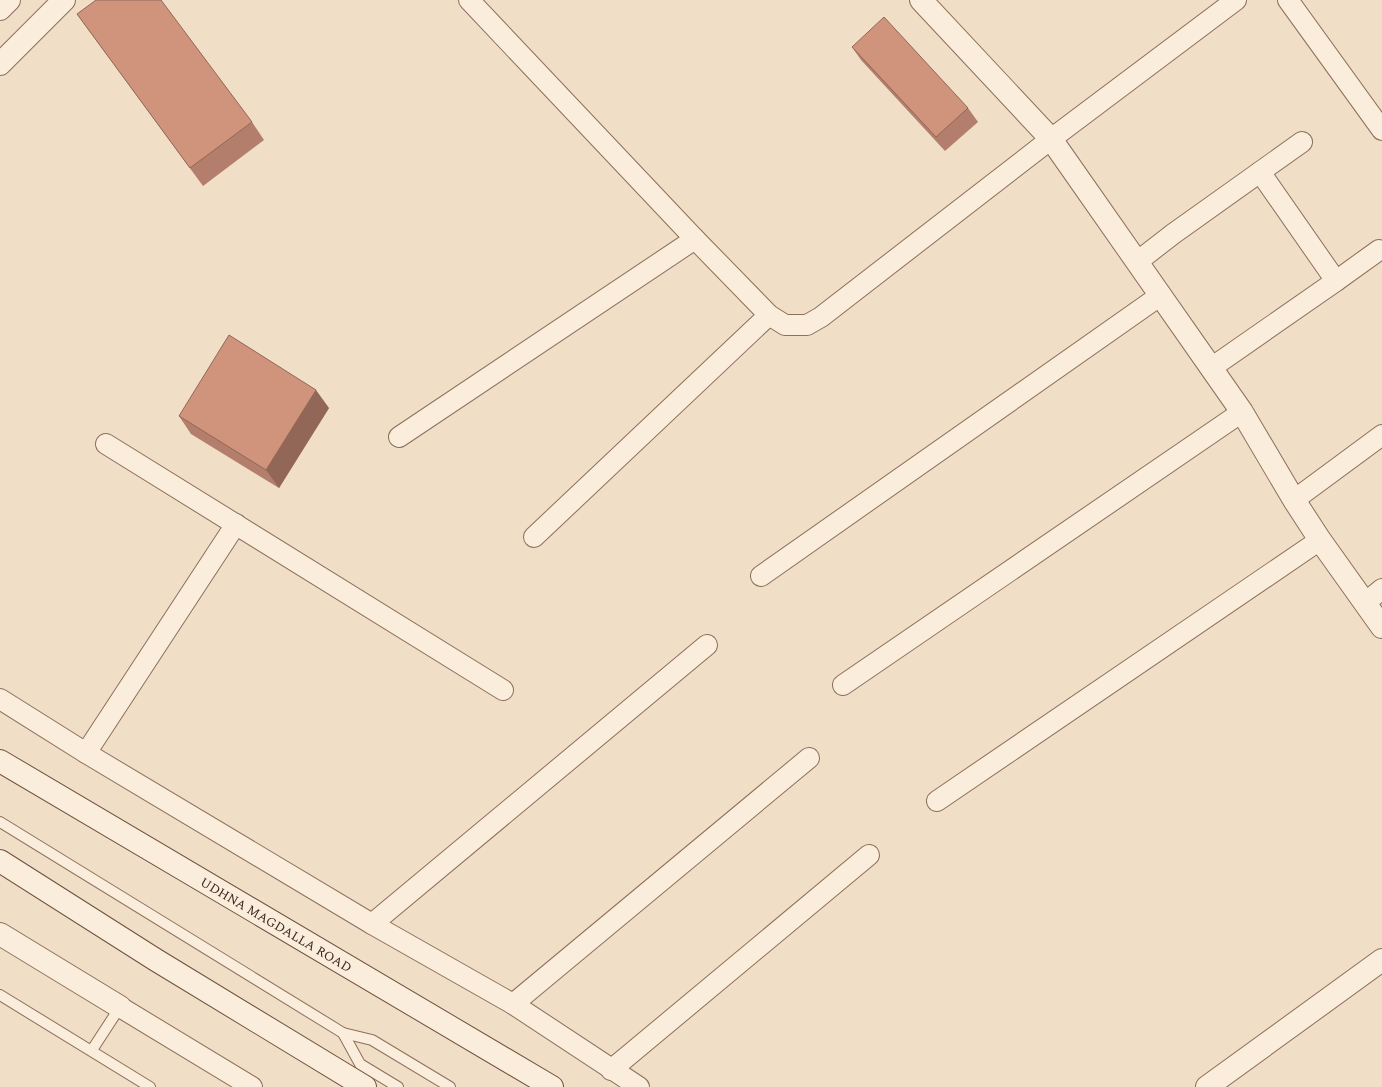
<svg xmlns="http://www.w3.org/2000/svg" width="1382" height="1087" viewBox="0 0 1382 1087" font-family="Spectral,serif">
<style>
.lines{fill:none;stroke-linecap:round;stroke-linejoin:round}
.service-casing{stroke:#8d6f5b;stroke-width:12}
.minor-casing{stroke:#8d6f5b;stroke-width:22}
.tertiary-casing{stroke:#8d6f5b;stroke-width:24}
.secondary-casing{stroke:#6f503e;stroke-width:24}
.service{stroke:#faeddb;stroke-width:10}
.minor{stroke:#faeddb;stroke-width:20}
.tertiary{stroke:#faeddb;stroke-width:22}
.secondary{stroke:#faeddb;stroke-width:22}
.wall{fill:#b37e6b}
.shaded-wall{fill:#926757}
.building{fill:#d0937c;stroke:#926757}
.labels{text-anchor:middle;stroke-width:3.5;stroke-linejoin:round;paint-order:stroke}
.street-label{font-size:13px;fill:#3d2a1f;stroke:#f7e9d7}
</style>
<rect width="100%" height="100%" fill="#f0dec7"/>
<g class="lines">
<defs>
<g id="service">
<path d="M0,822L343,1033L372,1040L450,1087"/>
<path d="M0,995L150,1087"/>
<path d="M343,1033L360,1064L398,1087"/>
<path d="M92,1050L120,1007"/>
</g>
<g id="minor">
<path d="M469,0L695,239L769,315L785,325H807L821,317L1051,139L1236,0"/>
<path d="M1288,0L1382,130"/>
<path d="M1137,262L1173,234L1302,142"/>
<path d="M1336,281L1379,250"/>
<path d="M1211,368L1336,281L1260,172"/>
<path d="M399,437L695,239"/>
<path d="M106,444L503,690"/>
<path d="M1294,500L1382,435"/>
<path d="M534,537L769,315"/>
<path d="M761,576L1161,295"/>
<path d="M1365,603L1382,589"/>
<path d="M843,685L1242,412"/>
<path d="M0,699L86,753L372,924L513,1004L639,1087"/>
<path d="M86,753L236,524"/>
<path d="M937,801L1320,540"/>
<path d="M372,924L707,645"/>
<path d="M513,1004L809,758"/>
<path d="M120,1007L252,1087"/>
<path d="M611,1070L869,855"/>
</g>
<g id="tertiary">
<path d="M921,0L1051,139L1242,412L1294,500L1320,540L1382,627"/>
<path d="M0,9L9,0"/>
<path d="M0,64L64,0"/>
<path d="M0,934L120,1007"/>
<path d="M1207,1087L1382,960"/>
</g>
<g id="secondary">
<path id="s1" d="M0,761L552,1087"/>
<path d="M0,861L156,960L365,1087"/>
</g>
</defs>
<use href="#service" class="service-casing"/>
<use href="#minor" class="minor-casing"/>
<use href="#tertiary" class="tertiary-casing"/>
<use href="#secondary" class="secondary-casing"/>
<use href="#service" class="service"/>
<use href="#minor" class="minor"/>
<use href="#tertiary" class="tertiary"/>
<use href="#secondary" class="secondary"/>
</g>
<g class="wall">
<path d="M77,14L252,122L264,140L203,186Z"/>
<path d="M852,47L968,108L978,122L945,151L861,60Z"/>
<path d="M329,408L279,488L191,434L179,416Z"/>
</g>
<path class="shaded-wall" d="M316,390L329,408L279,488L266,470Z"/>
<g class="building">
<path d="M96,0H161L252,122L190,168L77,14Z"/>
<path d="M884,17L968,108L936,137L852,47Z"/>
<path d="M229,335L316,390L266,470L179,416Z"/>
</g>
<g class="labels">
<g class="street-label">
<text dy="5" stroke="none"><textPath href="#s1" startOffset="321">UDHNA MAGDALLA ROAD</textPath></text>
</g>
</g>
</svg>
